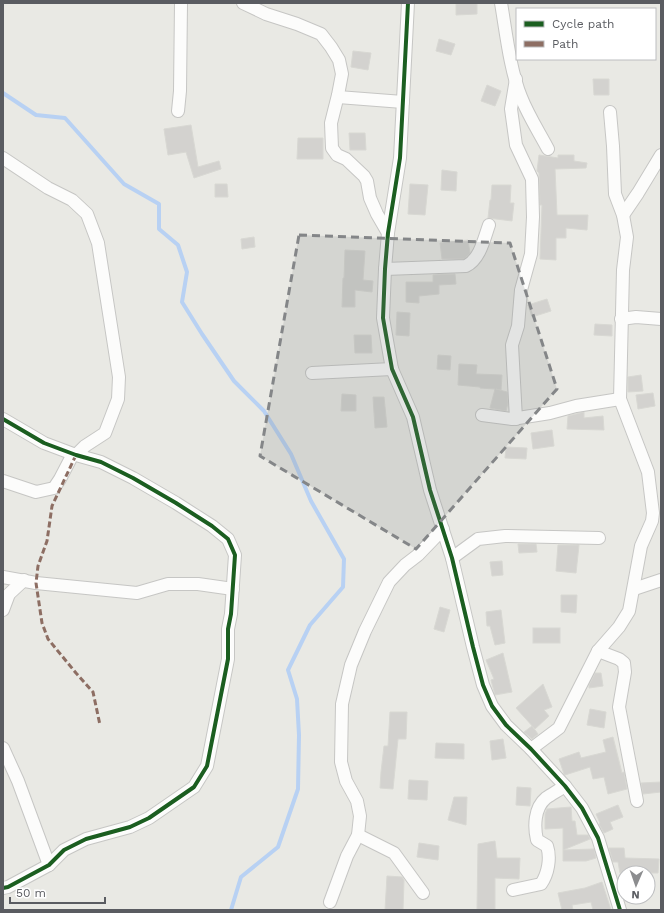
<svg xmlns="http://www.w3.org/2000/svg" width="664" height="913" viewBox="0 0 664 913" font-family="'Work Sans',sans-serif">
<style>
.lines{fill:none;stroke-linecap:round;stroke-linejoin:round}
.stream{stroke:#b8d1f3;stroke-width:4}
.building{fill:#d3d2cf;stroke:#d8d8d3}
.street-casing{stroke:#c6c6c4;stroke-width:14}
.street{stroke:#fcfcfb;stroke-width:12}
.quiet{stroke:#8d6e63;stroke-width:3;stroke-dasharray:6 3;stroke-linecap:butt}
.cycleway-casing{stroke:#fff;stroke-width:6}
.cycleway{stroke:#1b5e20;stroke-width:4}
.marked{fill:#848688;fill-opacity:0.2;stroke:#848688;stroke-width:3;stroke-dasharray:8 5;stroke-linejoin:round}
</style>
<rect width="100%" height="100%" fill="#e9e9e4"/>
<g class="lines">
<path class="stream" d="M3,93L36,115L65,118L124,184L159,204V229L178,245L187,272L182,302L202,334L234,381L264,411L291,454L311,501L344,559L343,587L310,625L288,670L297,699L299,735L298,789L278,847L241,877L231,910"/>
</g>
<g class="building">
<path d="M477,3V14L456,15V4Z"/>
<path d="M439,39L455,44L451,55L436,51Z"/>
<path d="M353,51L371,53L368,70L351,67Z"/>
<path d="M593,79H609V95H594Z"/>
<path d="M487,85L501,91L495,106L481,101Z"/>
<path d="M191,125L198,167L219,161L221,169L194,178L186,152L168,155L164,129Z"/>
<path d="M349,133H365L366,150H350Z"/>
<path d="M298,138H323V159H297Z"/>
<path d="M539,155L558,158V155H574V161L587,163L586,168L555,169L557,215H588L587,230L566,228V238H556V260L540,259L542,205H540L539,173L537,171Z"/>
<path d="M442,170L457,172L456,191L441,190Z"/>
<path d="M215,184H227L228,197H215Z"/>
<path d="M410,184L428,185L425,215L408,214Z"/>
<path d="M492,185H511L510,203H514L512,221L488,218L490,200H491Z"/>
<path d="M254,237L255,247L242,249L241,239Z"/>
<path d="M468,240L470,253L464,259H442L440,243Z"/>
<path d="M345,250L365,251L363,280L373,281L372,292L355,290V307H342L343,278H344Z"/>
<path d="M455,274L456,284L439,285V294L419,296V303L406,302V282H433V275Z"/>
<path d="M547,299L551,311L532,317L528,305Z"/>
<path d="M397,312L410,313L409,336L396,335Z"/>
<path d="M595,324L612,325V336L594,335Z"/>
<path d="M354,335H371L372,353H355Z"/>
<path d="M438,355L451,356L450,370L437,369Z"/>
<path d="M459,364L477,365L476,374L502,375L501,390L496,389L507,392L508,403L506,411L490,408L495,389L480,388V387L458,385Z"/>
<path d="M641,375L643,391L628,392V377Z"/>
<path d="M653,393L655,406L638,409L636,395Z"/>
<path d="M342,394L356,395V411H341Z"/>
<path d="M373,397H384L387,427L375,428Z"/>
<path d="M584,412V418L603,416L604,430L567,429L568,416Z"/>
<path d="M552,430L554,446L533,449L531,433Z"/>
<path d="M506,447L527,448L526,459L505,458Z"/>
<path d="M518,544H536L537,552L519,553Z"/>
<path d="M558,545H579L576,573L556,571Z"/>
<path d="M502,561L503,575L492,576L490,562Z"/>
<path d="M561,595H577L576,613L561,612Z"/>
<path d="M440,607L450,610L444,632L434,629Z"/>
<path d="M501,610L505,643L495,645L490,626H487L486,612Z"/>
<rect x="533" y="628" width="27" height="15"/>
<path d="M503,653L512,692L495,695L491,680L494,679L486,660Z"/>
<path d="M595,673H601L603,686L589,688V685Z"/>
<path d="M543,684L552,707L544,710L549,716L535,729L516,708Z"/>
<path d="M590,709L606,712L604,728L587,725Z"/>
<path d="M390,712H407L406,739H398L393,789L380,788L381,772L384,746H388Z"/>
<path d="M532,726L538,734L532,739L524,732Z"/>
<path d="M613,737L622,773L624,772L627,789L608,794L604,777L593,779L590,767L565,775L564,774L559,759L579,752L581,758L606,752L603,740Z"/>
<path d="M503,739L506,758L492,760L490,741Z"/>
<path d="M436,743L464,744V759L435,758Z"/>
<path d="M409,780L428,781L427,800L408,799Z"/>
<path d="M661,782V792L643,794L641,783Z"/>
<path d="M517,787L531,788L530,806L516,805Z"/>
<path d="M454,797H467L466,825L448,820Z"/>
<path d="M618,805L623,817L610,822L613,829L604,833L599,824L600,823L596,814Z"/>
<path d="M571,807L572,821H575L577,835H588L590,839L563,850V828L545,829V814L547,809Z"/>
<path d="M495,841L497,858H520L519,879L495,878V910H477L478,844Z"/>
<path d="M419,843L439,846L438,860L417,857Z"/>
<path d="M609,848H624L625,858L659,859L658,873H620L618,862H613Z"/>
<path d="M594,849L596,858L586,861H563V850Z"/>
<path d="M387,876L402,877L404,880L403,910H385Z"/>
<path d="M602,882L611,910H593L591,902L572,905L573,910H562L558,893L585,888Z"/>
</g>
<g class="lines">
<defs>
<g id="street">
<path d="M243,3L266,14L297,24L321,34L331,47L339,60L342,74L338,95L331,123L332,148L337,155L346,159L364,176L367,181L370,198L377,214L388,233"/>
<path d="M408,3L400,158L388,233L385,269L383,318L392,369L413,417L430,490L452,558L473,647L483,685L492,706L506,725L531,749L565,786L582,808L598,838L620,910"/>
<path d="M501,3C506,32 510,70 521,97C528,115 539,132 548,149"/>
<path d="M338,97L403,102"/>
<path d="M178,111L180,91L181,3"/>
<path d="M3,158L48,188L72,200L87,214L98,243L119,377L118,399L105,433L85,446L76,455"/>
<path d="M623,215L638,193L661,155"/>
<path d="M385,269L466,266C480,259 484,239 489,225"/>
<path d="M621,319L636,317L661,319"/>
<path d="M312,373L392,369"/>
<path d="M482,415L512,419L550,413L576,406L620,399"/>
<path d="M3,419L44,443L76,455L101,462L133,478L176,503L212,526L228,539L235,555L231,614L228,629V659L207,766L194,787L149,818L130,827L86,839L64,850L49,865L8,887L3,888"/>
<path d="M516,419L512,345L518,326L521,290L531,254L533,217L532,179L516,145L511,109L516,79"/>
<path d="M3,481L36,492L54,488L60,479L73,454"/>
<path d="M452,558L478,539L505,536L599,538"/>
<path d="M3,577L36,583L137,593L168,584H198L233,589"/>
<path d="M634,589L661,580"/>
<path d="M3,610L9,594L24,580"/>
<path d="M598,651L619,659L624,663L625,672L619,707L637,801"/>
<path d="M3,748L18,781L49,865"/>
<path d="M531,749L559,728L598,651L619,627L629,611L641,546L652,521L653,513L648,472L620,399L623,270L627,237L623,215L615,194L613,146L610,112"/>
<path d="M358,835L394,853L423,893"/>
<path d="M513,890L541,884C548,874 551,858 547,846L537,840C534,827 534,808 546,798C552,794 559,790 565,786"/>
<path d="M330,902L347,856L358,835L360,816L357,801L346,781L341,762L342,704L351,665L365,631L389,582L405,565L418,555L443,529"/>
</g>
</defs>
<use href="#street" class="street-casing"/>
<use href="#street" class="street"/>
<path class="quiet" d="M76,455L52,506L47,541L38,566L36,583L42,623L48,639L76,673L93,692L100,725"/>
<defs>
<g id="cycleway">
<path d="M408,3L400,158L388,233L385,269L383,318L392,369L413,417L430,490L452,558L473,647L483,685L492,706L506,725L531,749L565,786L582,808L598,838L620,910"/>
<path d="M3,419L44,443L76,455L101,462L133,478L176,503L212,526L228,539L235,555L231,614L228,629V659L207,766L194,787L149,818L130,827L86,839L64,850L49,865L8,887L3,888"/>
</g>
</defs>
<use href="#cycleway" class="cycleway-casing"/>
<use href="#cycleway" class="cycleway"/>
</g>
<path class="marked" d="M299,235L510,243L557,389L416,549L260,456Z"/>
<rect width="664" height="913" fill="none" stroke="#5a5c61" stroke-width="8"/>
<rect x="516" y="8" width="140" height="52" fill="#ffffff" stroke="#bdbec0"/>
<rect x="524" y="21" width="20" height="6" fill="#1b5e20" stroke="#bdbec0"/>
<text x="552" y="28" font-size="12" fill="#5a5c61">Cycle path</text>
<rect x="524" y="41" width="20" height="6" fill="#8d6e63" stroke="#bdbec0"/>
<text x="552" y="48" font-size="12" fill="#5a5c61">Path</text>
<g transform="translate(636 885) rotate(182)"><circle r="19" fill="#ffffff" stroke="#bdbec0"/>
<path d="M0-3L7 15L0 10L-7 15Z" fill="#8c8d8f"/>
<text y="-6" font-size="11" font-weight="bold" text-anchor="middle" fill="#5a5c61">N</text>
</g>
<path d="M10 897v6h95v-6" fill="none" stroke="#5a5c61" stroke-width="2"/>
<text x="16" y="897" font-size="12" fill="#5a5c61" stroke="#ffffff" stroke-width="3" paint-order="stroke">50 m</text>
</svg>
